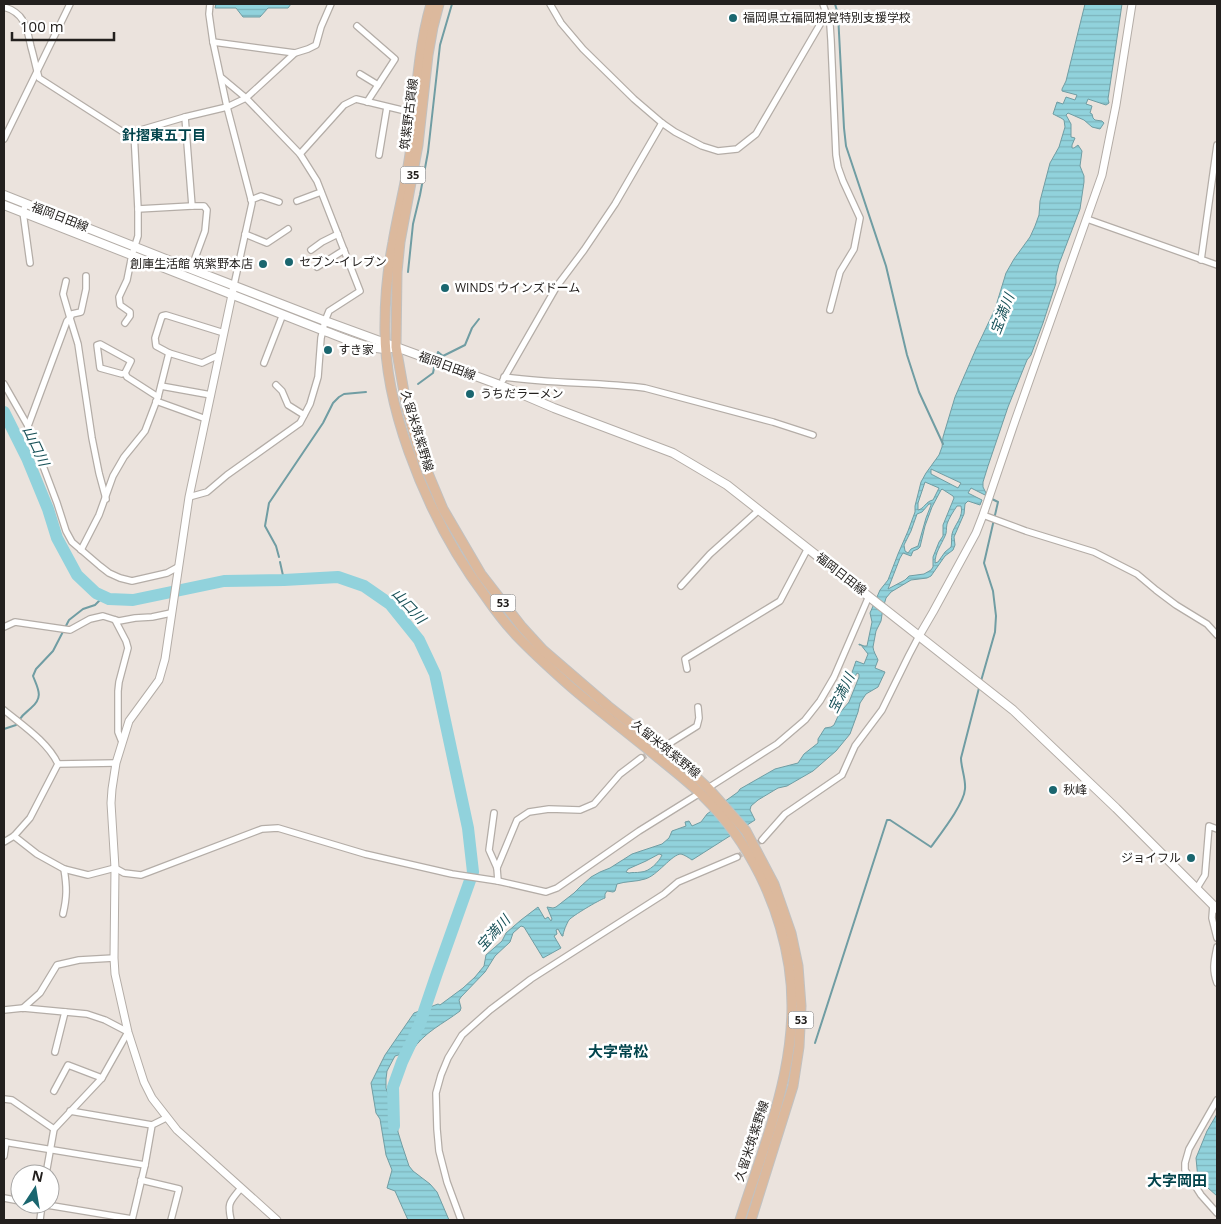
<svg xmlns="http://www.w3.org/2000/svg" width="1221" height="1224" viewBox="0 0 1221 1224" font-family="'Open Sans','Noto Sans JP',sans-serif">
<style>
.water{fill:url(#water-rules);stroke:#709da3;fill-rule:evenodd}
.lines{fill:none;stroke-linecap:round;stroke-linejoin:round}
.stream{stroke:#709da3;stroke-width:2}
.river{stroke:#91d2dc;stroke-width:12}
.minor-tunnel{stroke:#c3bcb7;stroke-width:5.5;stroke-dasharray:5.5 3;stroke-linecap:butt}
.minor-casing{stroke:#b4ada7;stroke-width:8}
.tertiary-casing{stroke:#b4ada7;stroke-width:9}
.secondary-casing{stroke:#b4ada7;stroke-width:10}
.primary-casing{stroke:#c1c1c0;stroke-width:11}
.minor{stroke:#fff;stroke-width:5.5}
.tertiary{stroke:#fff;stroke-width:7}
.secondary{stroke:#fff;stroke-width:8}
.primary{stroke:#dcb99d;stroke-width:9}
.poi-dot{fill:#1a666f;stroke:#fff;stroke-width:2}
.labels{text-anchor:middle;stroke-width:5;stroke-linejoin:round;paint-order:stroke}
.shield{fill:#fff;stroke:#656362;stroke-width:1}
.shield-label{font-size:11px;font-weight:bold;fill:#23201e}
.poi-label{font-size:12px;fill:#23201e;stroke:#fff;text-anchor:start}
.street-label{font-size:12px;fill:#23201e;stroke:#fff}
.neighbourhood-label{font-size:14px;font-weight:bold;fill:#02444c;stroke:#fff}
.water-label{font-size:14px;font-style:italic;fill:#185158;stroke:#fff}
.quarter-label{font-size:15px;font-weight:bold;fill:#02444c;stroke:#fff}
</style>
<defs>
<pattern id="water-rules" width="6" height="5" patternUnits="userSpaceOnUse" patternTransform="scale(1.25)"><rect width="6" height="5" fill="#91d2dc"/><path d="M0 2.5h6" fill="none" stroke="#7db4bc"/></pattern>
</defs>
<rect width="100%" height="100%" fill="#ebe3dd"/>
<g class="water">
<path d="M216,4H291L288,8H268L260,17H243L236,8H215Z"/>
<path d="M1085,4H1122L1108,99L1109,103L1106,105L1088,99L1086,104L1092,106L1090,113L1092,114L1093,118L1095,120L1102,121L1104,123L1100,129L1092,127L1084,120L1068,113L1066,115L1071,124V137L1075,138L1072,145V148H1074L1078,145L1082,151L1080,166L1084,176V182L1080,209L1059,264L1056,276V283L1043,323L1031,355L1027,360L1008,407L988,466L983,482V487L986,493L985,495L971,488L968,493L982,500L980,505L968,501L965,504L964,514L954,537L955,545L953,550L945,556L931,576L927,578L911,580L891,592L886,598L883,608L881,621L876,631L873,647C873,651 877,657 878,660L875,668L885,672L878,687L866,694L860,703L858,712L850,734L836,751L813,771L787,786L778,788L758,800L751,806L750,810L755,820L692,860C689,858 685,855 681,854C672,854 657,876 645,879C636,882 626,881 617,884L615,891L613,892L607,891L605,894V898C599,900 572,916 569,920C567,923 563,932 563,936H562L558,929L556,930L557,934L554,936L561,948L543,958L524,927L521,926L513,933L510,942L495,956L485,972L461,997L459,1000L461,1008L460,1011C443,1024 424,1032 412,1051L395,1056L387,1071L386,1079V1088L397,1120L398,1132L402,1145L409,1166L413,1171L430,1184L437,1192L449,1220H408L395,1191L387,1188L392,1170L386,1155L380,1119L376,1113L371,1083L385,1055L414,1013L438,1004L440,1005L463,988L475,977L484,966L486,955L502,941L506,933L521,920L538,907L545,919L548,917L551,921L552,919L547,907L553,908L556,907L574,893L581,886L591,877L600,872L610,868L632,854L662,844L669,838L672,831L686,826L685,822L689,821L692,826L701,822L707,814L738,792L740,789L775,769L798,763L804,754L818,743V739L825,728L831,727L834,725L839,714L849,702L859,677V674L857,673L849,687L848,684L856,661L864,664L868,654L861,645H859V644L864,646H867L872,622L870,613L880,590L888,580L898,554L908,531L915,512V506L921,482L926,473L939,455L942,447L943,437L955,397L976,349L995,309L1006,273L1014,259L1030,237L1035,226L1039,215L1040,201L1050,163L1059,147L1065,127L1064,120L1061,118L1053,114L1057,102L1063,104L1066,97L1075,100L1077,95L1062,91V89L1066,81ZM931,469L961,483L958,488L931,474ZM925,482L939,488L933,500C926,501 924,509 918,510V503ZM942,489L953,496L954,498L943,525V536L939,542L933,557V567L931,570L924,574L909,576L905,580L888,589L900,558L903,553L911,556L913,551L918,549L920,547L925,526L932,507L941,490ZM929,504H931V505L926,518L918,546L911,549L908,553L905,551L904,545L911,531L917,514L922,512ZM957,506H961C964,517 954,525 952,534C951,539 952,543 951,547L945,552L938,562L935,563C935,553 941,545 945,536C947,533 946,528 947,524C949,518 953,512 957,506ZM659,854L662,855C659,862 649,872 641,872C636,873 633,872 629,873L626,872L628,869L646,861Z"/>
<path d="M1217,1114V1196L1198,1179L1196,1158L1207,1131Z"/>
</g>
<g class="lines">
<g class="stream">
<path d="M835,4L838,14L844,128L846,146L886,266L907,355L919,392L943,444"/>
<path d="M408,272L413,224L420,195L428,152L440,45L452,4"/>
<path d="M436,359L438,352L443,356L465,345L472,328L479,319"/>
<path d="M418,384L433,373L435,363"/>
<path d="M279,557L276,546L265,526L269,503L323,423L333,403L339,397L344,394L366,392"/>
<path d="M280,562L284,580"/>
<path d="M981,681L995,632L996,616L993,591L984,563L998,502L992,499"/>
<path d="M20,719C23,714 27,712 31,708C44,697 38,689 33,676L36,669L53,651L69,620L83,609L95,605L103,597"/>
<path d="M4,729L16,725L17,723"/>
<path d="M815,1043L887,820H890L931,847C941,833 964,804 965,789C966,779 961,768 961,758L979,688"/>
</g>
<path class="river" d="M4,412L27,458L48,509L57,538L77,575L96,593L109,599L133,600L224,581L284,580L338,577L364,586L390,604L419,640L435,674L468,828L473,872L437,973L419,1026L402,1062L393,1087L394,1126"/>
<g class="minor-tunnel">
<path d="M641,758L670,743"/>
<path d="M737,857L762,840"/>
</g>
<defs>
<g id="minor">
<path d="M210,4L209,14L213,42L227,107L252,203L234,285"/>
<path d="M550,4L561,23L583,49L634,99L662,123L675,132L702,146L718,151L737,149L756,134L822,21L826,12"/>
<path d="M823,4L830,25L831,40L836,155L838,167L843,181L860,218L854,249L840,272L830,310"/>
<path d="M4,7C25,13 27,28 31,47C34,57 36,68 39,78L123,132H134L185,117L227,107L246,98L295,53L308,49L316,45L321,27L331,4"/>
<path d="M357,26L395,59L367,102"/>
<path d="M213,42L295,53"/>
<path d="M360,74L378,85"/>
<path d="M185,117L192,206"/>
<path d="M4,139L70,4"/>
<path d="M300,154L344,105L356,99L414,113"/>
<path d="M379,155L387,107"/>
<path d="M251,200L261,196L279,202"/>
<path d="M297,201L321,192"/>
<path d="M26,204L23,212L30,263"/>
<path d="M138,209L192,206H204L207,210L205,231L191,269"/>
<path d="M1087,219L1217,265"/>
<path d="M245,234L267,243L288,229"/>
<path d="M311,250L322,242L338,234"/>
<path d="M1201,260L1217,145"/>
<path d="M317,267L344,250"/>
<path d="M66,281L63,294L70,318L72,314L81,312L86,289V276"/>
<path d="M125,323L130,316V312L120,305L119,297L127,280L132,255L138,236V209L134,132"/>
<path d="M100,344L131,361L125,373L122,374L100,368L97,345Z"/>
<path d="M169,353L156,346L155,338L162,316L166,315L224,333"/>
<path d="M264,363L283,314"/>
<path d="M125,373L127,377L158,397"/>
<path d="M504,377C551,384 598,382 645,388L773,422L813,435"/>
<path d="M503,380L557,286L584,250L615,204L662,123"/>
<path d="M4,384L28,426L57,503L66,531L72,542L100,566L109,573L120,578L132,581L167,573L178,567"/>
<path d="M276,385L282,391L288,405L304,415"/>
<path d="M161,386L211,395"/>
<path d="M156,401L206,419"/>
<path d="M28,426L67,321L70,318L78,344L92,438L99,473L106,499"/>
<path d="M189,497L207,492L227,475L300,423L310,404L318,377L321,338L325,321L329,311L360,291L317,181L300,154L246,98L222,78"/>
<path d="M983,515L1026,531L1094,552L1137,574L1156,590L1176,605L1207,624L1217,635"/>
<path d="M81,550L99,515L113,476L124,457L145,431L158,397L169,353L202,363L219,355"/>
<path d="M681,586L710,554L759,510"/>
<path d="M115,620L126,641L128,648L119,682L118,691V732L122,742"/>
<path d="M4,627L15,622L70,630L90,619L103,616L119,621L135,618L152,617L171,613"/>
<path d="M687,669L685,659L780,601L808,548"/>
<path d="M4,710C22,725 48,742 58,764L30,818L14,836L4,842"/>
<path d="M670,743L697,726L699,718L698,707"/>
<path d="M58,764L116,763"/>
<path d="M708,788L777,744L805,720L820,701L834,677L869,596"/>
<path d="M494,813L489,850L497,868L498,881"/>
<path d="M14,836L37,854L64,869L88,875L115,868L124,873L141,875L262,829L278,828L365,854L452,874L498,881L546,892L557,888L639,831L700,793"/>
<path d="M762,840L785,814L842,775L855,746L882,710L909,655L919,636"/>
<path d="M497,868L517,820L529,812L549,809L580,810L594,804L620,774L641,758"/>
<path d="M1197,888L1205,875L1209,826L1217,829"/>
<path d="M1213,905L1212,918L1217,938"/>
<path d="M63,914C67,897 67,887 64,869"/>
<path d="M1217,947C1214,962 1212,969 1217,983"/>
<path d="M23,1008L40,993L57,965L79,960L114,958"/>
<path d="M4,1010L23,1008L87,1014L105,1020L128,1032L102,1078L54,1129L46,1174"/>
<path d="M55,1052L65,1012"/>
<path d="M54,1091L68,1065L102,1078"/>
<path d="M4,1099L12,1100L54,1129"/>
<path d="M1217,1100L1189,1149L1185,1163V1170L1201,1195L1217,1213"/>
<path d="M70,1111L152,1125"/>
<path d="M4,1142L145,1165"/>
<path d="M4,1156L6,1142"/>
<path d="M141,1180L179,1189L171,1220"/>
<path d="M4,1198L20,1201"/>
<path d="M41,1204L132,1219"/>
<path d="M40,1220L42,1204"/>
<path d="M132,1220L145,1165L152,1125L166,1118"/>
<path d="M231,1220C227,1202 230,1202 241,1188"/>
<path d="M461,1220L447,1182L439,1151L437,1129L436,1093L441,1075L448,1058L462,1035L490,1010L531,979L664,894L678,882L737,857"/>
</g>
<g id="tertiary">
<path d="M233,290L189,497L165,659L159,680L129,721L116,763L112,789L111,803L115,868L114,958L115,974L128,1032L144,1082L152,1098L177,1130L277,1220"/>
<path d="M919,636L933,612L976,533L983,515L1015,421L1102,175L1116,105L1132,4"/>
</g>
<g id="secondary">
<path d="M4,195L191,269L325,321L500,385L554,408L673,453L727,485L1013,710L1116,808L1217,909"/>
<path d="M4,205L322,330C341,337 373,352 391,348"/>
</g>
<g id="primary">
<path d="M431,4C417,52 416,104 410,154C406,183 398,212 393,242C388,268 385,296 385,324C384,368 394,410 409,452C428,505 452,552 486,597C495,610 505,623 516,635C533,653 552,670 571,687C599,711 628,733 656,756C672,769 689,782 704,797C749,841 779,903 789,966C803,1055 766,1138 740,1220"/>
<path d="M439,4L433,27L428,55L418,145L400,242L397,272L396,347L407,409L420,454L443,509L481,574L505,605L522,627L543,650L608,706L682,764L708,788L746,831L774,884L791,933L798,966L801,1006L799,1047L793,1086L751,1220"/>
</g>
</defs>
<use href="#minor" class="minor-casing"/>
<use href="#tertiary" class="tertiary-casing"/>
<use href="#secondary" class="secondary-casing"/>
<use href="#primary" class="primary-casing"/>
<use href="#minor" class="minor"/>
<use href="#tertiary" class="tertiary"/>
<use href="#secondary" class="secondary"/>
<use href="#primary" class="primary"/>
</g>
<g class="poi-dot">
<circle cx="733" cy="18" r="5"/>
<circle cx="289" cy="262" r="5"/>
<circle cx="263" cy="264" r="5"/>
<circle cx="445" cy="288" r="5"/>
<circle cx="328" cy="350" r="5"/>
<circle cx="470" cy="394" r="5"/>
<circle cx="1053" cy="790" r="5"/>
<circle cx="1191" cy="858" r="5"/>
</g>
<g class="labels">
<g class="shield">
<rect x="400.5" y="166.5" width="25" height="17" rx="4"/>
<rect x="490.5" y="594.5" width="25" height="17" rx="4"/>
<rect x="788.5" y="1011.5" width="25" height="17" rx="4"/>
</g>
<g class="shield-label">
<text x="413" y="179">35</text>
<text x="503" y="607">53</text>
<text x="801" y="1024">53</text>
</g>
<g class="poi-label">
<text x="743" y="22">福岡県立福岡視覚特別支援学校</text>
<text x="299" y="266">セブン-イレブン</text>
<text x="253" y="268" text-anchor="end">創庫生活館 筑紫野本店</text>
<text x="455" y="292">WINDS ウインズドーム</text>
<text x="338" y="354">すき家</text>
<text x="480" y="398">うちだラーメン</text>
<text x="1063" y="794">秋峰</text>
<text x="1181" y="862" text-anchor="end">ジョイフル</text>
</g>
<g class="street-label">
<text transform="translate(409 114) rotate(-83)" y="4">筑紫野古賀線</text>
<text transform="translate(60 217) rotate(21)" y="4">福岡日田線</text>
<text transform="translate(447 366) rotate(20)" y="4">福岡日田線</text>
<text transform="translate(417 431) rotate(73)" y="4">久留米筑紫野線</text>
<text transform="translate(841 574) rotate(38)" y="4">福岡日田線</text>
<text transform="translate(666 749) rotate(39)" y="4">久留米筑紫野線</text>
<text transform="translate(752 1141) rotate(-72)" y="4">久留米筑紫野線</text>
</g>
<g class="neighbourhood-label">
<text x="164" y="140">針摺東五丁目</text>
</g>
<g class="water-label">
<text transform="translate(1002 314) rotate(-69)" y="5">宝満川</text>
<text transform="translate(36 446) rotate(65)" y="5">山口川</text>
<text transform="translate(409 606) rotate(47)" y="5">山口川</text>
<text transform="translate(841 693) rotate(-64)" y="5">宝満川</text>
<text transform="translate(493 933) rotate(-48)" y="5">宝満川</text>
</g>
<g class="quarter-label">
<text x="618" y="1057">大字常松</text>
<text x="1177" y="1186">大字岡田</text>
</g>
</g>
<rect width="1221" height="1224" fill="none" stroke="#23201e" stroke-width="10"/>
<g transform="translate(35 1189) rotate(12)"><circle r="24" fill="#ffffff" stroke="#a7a6a5"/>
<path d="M0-4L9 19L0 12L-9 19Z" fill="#1a666f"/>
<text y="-8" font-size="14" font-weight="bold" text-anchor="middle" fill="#23201e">N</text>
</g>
<path d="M12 32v8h102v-8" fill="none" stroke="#23201e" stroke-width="2.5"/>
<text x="20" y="32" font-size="15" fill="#23201e" stroke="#ffffff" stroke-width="4" paint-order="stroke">100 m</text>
</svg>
